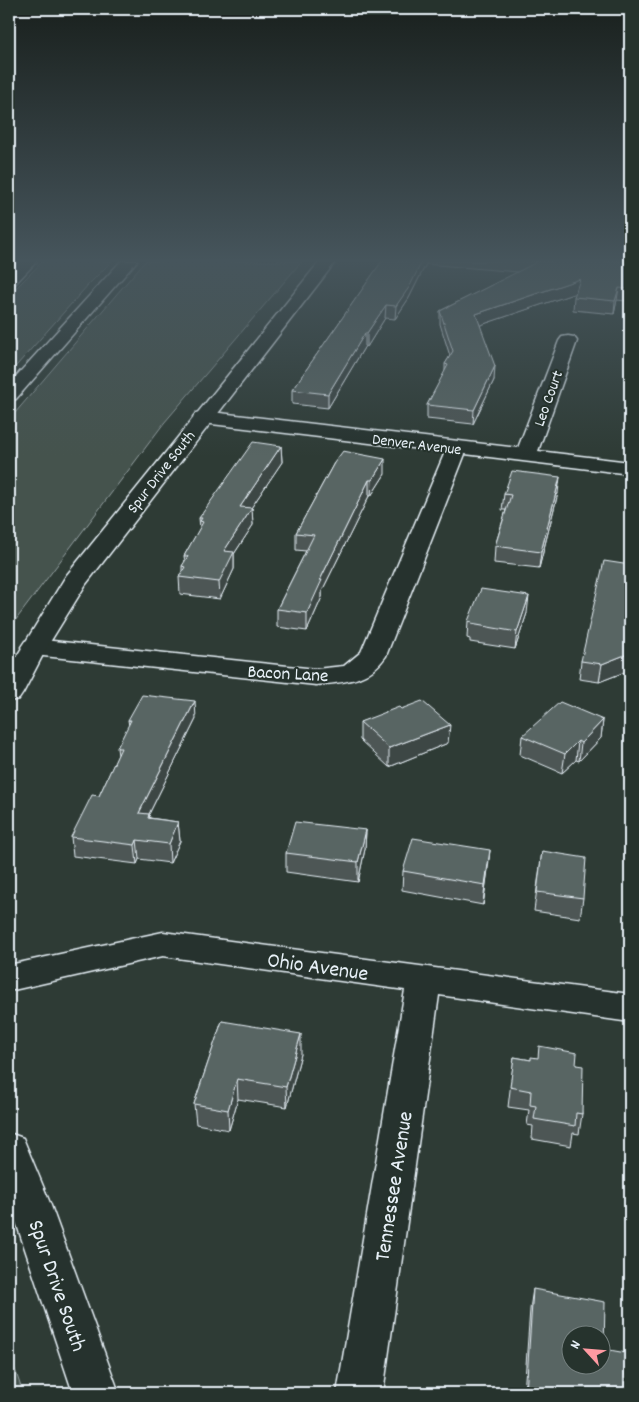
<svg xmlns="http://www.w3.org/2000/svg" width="639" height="1402" viewBox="0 0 639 1402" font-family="Dekko,sans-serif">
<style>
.green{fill:#45524e;stroke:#96a2a3}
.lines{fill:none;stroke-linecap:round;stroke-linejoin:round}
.street-casing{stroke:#e8f1f8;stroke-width:3}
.secondary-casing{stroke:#e8f1f8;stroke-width:3}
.highway-casing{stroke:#e8f1f8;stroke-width:3}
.street{fill:#26332d;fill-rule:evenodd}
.secondary{fill:#26332d;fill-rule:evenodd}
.highway{fill:#26332d;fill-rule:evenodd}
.wall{fill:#4d5755;stroke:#e8f1f8}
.shaded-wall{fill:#3e4745;stroke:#e8f1f8}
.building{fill:#596563;stroke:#e8f1f8;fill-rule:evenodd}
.labels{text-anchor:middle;stroke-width:4;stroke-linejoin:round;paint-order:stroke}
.far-street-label{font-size:16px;fill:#e8f1f8;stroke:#26332d}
.street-label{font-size:19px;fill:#e8f1f8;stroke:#26332d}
.near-street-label{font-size:22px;fill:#e8f1f8;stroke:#26332d}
</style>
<rect width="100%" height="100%" fill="#2e3b35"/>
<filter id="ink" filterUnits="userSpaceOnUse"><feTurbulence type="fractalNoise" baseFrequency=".02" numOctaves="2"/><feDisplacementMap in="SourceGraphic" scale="10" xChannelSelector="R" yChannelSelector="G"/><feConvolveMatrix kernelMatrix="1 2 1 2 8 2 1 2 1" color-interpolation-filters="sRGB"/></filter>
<g filter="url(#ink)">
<g class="green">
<path d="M43,261H112L88,285L9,374V295Z"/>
<path d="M145,261H302L164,423L9,629V420Z"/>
<path d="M9,1352L23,1393H9Z"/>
</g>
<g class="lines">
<defs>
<g id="street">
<path d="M568,336L574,337L577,341L538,451L630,462V474L465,454L386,656C368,682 345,682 316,685L34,655L25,653L21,647L25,641L34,639L316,669L344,666L361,652L445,452L203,423L196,421L193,417L196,413L203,411L518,448L559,341L562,337Z"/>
<path d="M163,932L630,994V1022L439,995L383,1393H337L405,990L163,956L9,991V965Z"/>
</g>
<g id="secondary">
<path d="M320,261H336L86,584L47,647L23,693L19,699L9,701V669L66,576Z"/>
<path d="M9,1133L23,1138L50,1203L119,1393H73L9,1201Z"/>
</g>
<g id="highway">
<path d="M20,261H37L15,284L9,286V272Z"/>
<path d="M121,261H137L16,399L9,401V384Z"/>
</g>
</defs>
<use href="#street" class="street-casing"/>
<use href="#secondary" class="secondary-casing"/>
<use href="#highway" class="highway-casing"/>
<use href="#street" class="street"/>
<use href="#secondary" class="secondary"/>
<use href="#highway" class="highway"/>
</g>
<g class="wall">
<path d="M382,261H630V289L626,301L617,300L614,314L573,310L574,297L576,293L480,325L494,380L473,424L427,419V405L445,372V364L450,356L440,324V311L518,272L426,264L409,298L395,319L385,318L367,347L365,346L328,408L292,404V390Z"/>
<path d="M281,446L282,462L251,508H252L253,525L234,554V569L220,599L180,594L179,577L182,571V566L185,562L184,556L200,528L199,518Z"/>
<path d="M334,463L385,474L371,496H369L322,591V597L307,631L277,627V609L306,551L296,550V533Z"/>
<path d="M558,493L539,568L494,563L495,546L506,510H502L504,494Z"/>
<path d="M630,565V670L599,682L579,679L581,661Z"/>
<path d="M527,613L515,649L470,642V639L467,638L468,621Z"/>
<path d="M401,709L448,743L389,767L360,740V722Z"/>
<path d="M196,719L149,814L150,818L178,822L180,841L170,863L139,859L137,864L73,856L71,837L99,796L118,755L117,748L129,726L128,720Z"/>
<path d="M603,720L601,738L579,761L576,760L562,773L520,755L522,736Z"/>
<path d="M366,830L365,849L358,882L286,872V853Z"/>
<path d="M542,851L583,898L580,918L534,911Z"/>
<path d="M488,869L483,905L402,890L403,871Z"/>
<path d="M222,1021L301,1054L287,1107L238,1099L229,1130L196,1124L194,1104Z"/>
<path d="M514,1057L531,1060L576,1065L582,1114L579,1134L573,1133L571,1146L532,1139L533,1126L527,1125L529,1110L508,1107Z"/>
<path d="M630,1262V1298H629V1268Z"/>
<path d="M533,1289L604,1349L625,1393H524L530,1309Z"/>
</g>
<g class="shaded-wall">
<path d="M422,261H426V264L409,298L395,319L396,306Z"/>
<path d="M580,279L579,292L475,327L476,314Z"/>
<path d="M630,282V289L626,301L628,289Z"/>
<path d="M619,288L617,300L614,314L615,301Z"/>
<path d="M386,305L385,318L367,347V333Z"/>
<path d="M365,333V346L328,408V394Z"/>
<path d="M495,366L494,380L473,424L474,410Z"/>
<path d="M281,446L282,462L241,523L240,507Z"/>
<path d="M385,459V474L371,496L372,480Z"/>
<path d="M560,477L558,493L539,568L541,552Z"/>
<path d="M369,480V496L322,591V597L307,631V613L320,580Z"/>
<path d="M252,508L253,525L234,554V569L220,599L219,582L224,551Z"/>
<path d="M529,596L527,613L515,649L517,632Z"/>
<path d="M630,653V670L599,682L602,664Z"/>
<path d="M195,701L196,719L149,814L151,833L139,813Z"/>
<path d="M603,720L601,738L579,761L581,743Z"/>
<path d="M450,725L448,743L389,767V748Z"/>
<path d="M578,741L576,760L562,773L565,754Z"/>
<path d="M178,822L180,841L170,863L169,844Z"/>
<path d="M366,830L365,849L358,882V862Z"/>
<path d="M137,840L139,859L137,864L135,845Z"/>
<path d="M490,850L488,869L483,905L485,885Z"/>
<path d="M301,1034V1054L287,1107L286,1087Z"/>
<path d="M237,1079L238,1099L229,1130L228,1110Z"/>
</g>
<g class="building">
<path d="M382,261H422L410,286L396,306L386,305L367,333H365L328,394L292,390Z"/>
<path d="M532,261H630V282L628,289L619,288L615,301L574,297L580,279L476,314L495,366L474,410L427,405L448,365L445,364L453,351L440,311L539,261Z"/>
<path d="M253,442L281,446L240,507L252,508L224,551L234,552L219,582L179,577L185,567L182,566L188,556H184L203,522L200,521L202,518H199Z"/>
<path d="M343,451L385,459L372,480H369L320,580H322L307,613L277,609L314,535L296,533L334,463Z"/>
<path d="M512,471L560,477L541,552L495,546L511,495L504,494Z"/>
<path d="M604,561L630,565V653L602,664L581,661Z"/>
<path d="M481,589L529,596L517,632L471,624L472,622L468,621Z"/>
<path d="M142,695L195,701L139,813L149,814L148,818L178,822L169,844L137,840L135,845L71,837L92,795L99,796L121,748H117L131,720H128Z"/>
<path d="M422,701L450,725L389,748L360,722L399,707L401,709Z"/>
<path d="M560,702L603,720L581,743L578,741L565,754L522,736Z"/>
<path d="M295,822L366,830L358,862L286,853Z"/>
<path d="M413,838L490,850L485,885L403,871Z"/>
<path d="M542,851L586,858L583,898L537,892Z"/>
<path d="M222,1021L301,1034L286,1087L237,1079L228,1110L194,1104Z"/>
<path d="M539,1046L577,1053L576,1065L583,1066L582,1114L576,1113L575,1126L534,1119L536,1106L530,1105L531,1091L510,1087L514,1057L531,1060V1057L538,1058Z"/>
<path d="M533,1289L605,1302L604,1349L626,1353L625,1393H526ZM572,1334H602V1364H572Z"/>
</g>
</g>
<linearGradient id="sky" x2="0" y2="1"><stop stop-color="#19201d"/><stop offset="0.57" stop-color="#46555c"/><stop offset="1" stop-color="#46555c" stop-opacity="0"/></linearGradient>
<rect width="639" height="457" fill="url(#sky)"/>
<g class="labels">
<g class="far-street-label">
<text transform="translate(547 398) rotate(-70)" y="6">Leo Court</text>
<text transform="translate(417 443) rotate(7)" y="6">Denver Avenue</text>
<text transform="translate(160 471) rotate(-52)" y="6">Spur Drive South</text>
</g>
<g class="street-label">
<text transform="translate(288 672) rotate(3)" y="7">Bacon Lane</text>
</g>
<g class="near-street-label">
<text transform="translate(318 965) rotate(8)" y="8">Ohio Avenue</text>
<text transform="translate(392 1186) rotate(-81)" y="8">Tennessee Avenue</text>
<text transform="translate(59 1285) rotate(71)" y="8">Spur Drive South</text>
</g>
</g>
<rect width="639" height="1402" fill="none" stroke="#26332d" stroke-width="30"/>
<rect x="15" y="15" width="609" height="1372" fill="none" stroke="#e8f1f8" stroke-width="2" filter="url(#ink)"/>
<g transform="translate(586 1350) rotate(296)"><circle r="24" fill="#26332d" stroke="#747f7e"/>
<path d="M0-4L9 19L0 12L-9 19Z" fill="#ff9aa2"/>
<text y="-8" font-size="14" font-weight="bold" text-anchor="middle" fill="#e8f1f8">N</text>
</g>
</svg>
